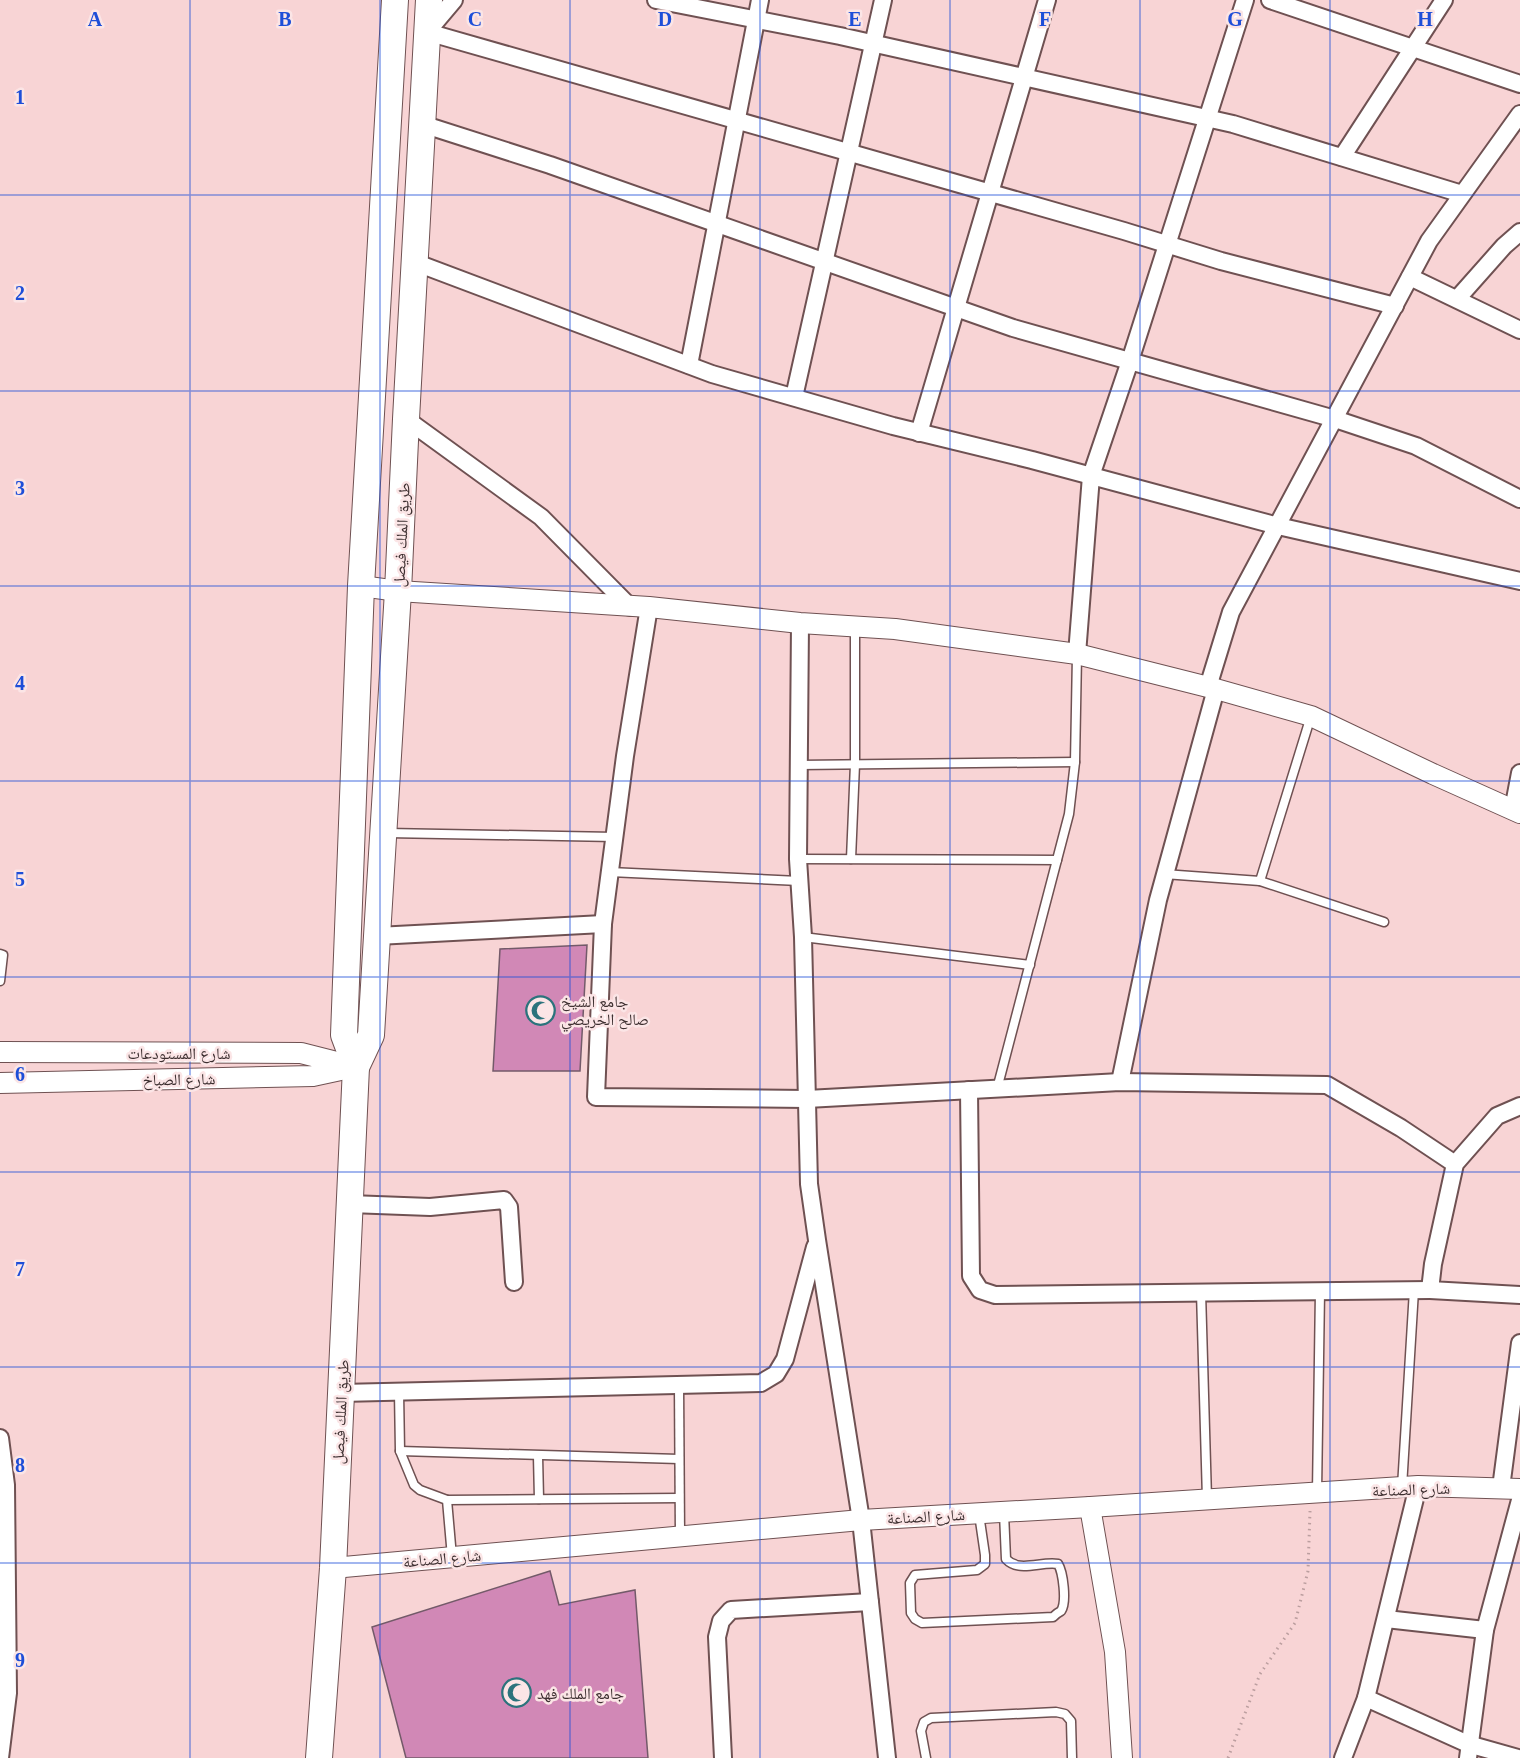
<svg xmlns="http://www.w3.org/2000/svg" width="1520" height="1758" viewBox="0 0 1520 1758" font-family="'Times New Roman','Noto Naskh Arabic',serif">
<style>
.building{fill:#d188b6;stroke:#735a69;stroke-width:1.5}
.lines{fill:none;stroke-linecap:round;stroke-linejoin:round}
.service-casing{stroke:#6f5152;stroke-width:11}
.minor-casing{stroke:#6f5152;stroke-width:20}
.tertiary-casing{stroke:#6f5152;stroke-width:22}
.primary-casing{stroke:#6f5152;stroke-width:28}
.path{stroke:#bb9e9f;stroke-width:3;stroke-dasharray:1.5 4.5;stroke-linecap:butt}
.service{stroke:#fff;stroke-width:8}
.minor{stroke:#fff;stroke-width:16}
.tertiary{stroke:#fff;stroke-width:20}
.primary{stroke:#fff;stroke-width:26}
.grid{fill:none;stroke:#1d4ed8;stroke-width:1.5;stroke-opacity:0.55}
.labels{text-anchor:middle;stroke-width:5;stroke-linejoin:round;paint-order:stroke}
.street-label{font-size:16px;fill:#3d2f30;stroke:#fbe5e6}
.poi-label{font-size:16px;fill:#3d2f30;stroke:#fbe5e6;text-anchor:start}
.grid-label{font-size:20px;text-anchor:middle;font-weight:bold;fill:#1d4ed8;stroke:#fbe5e6;stroke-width:5;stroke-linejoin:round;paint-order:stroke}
</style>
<rect width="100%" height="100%" fill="#f8d4d5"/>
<g class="building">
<path d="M587,945L580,1071H493L500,949Z"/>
<path d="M550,1571L559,1605L635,1590L648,1758H406L372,1627Z"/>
</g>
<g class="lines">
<defs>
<g id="service">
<path d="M799,765L1075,762"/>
<path d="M387,833L615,837"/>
<path d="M798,859L1057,860"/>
<path d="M851,859L855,764V627"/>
<path d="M610,872L799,881"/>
<path d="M1164,874L1260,881L1384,922"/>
<path d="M1260,881L1311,716"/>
<path d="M803,937L1030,965"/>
<path d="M0,954L3,955L0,981"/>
<path d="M997,1089L1069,814L1075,762L1077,655"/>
<path d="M1201,1292L1207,1499"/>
<path d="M679,1385L680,1536"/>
<path d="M399,1392L400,1451L414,1485L420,1490L447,1500L452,1557"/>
<path d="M400,1451L679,1459"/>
<path d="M538,1456L539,1499"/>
<path d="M1402,1487L1414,1290"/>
<path d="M1317,1492L1320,1291"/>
<path d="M447,1500L679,1498"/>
<path d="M979,1514L985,1555V1564L977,1570L915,1575L910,1583L911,1613L915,1619L922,1623L1053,1617C1054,1616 1059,1612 1061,1611C1067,1602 1063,1572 1058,1564C1041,1561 1019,1573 1006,1559L1004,1513"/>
<path d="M926,1758L921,1731L924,1722L931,1718L1056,1712L1065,1714L1071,1721L1072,1758"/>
</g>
<g id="minor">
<path d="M454,0L427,32L1124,231L1221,261L1395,306"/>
<path d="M656,0L840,36L1233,124L1462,194"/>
<path d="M1270,0L1520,84"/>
<path d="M422,124L550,165L1013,328L1335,419L1416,446L1520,499"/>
<path d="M1342,157L1444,0"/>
<path d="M414,262L712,374L893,426L1032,460L1278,526L1520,581"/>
<path d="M1410,277L1520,330"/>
<path d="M1457,299L1504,246L1520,232"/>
<path d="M689,365L760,0"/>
<path d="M794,397L883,0"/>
<path d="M406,419L541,517L630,607"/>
<path d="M919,433L1047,0"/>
<path d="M649,607L625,756L603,924L596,1097L807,1099L1120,1082L1327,1085L1401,1128L1455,1164"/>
<path d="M800,623L798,859L803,937L809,1184L817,1240L861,1520L887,1758"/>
<path d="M1077,654L1091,476L1130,361L1245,0"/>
<path d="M1208,687L1231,612L1429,241L1520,114"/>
<path d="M1513,810L1520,773"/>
<path d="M377,936L603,924"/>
<path d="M1120,1082L1158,900L1216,689"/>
<path d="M969,1090L971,1276L980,1290L995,1295L1430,1290"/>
<path d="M1520,1106L1497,1116L1455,1164L1433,1264L1430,1290L1520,1295"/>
<path d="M350,1204L430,1207L504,1200L509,1207L514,1282"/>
<path d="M341,1393L761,1383L776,1374L785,1359L815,1247"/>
<path d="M0,1438L6,1485L8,1693L0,1758"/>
<path d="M1501,1488L1520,1343"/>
<path d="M1386,1619L1485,1630"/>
<path d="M1366,1698L1468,1744L1518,1758"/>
<path d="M723,1758L717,1637L721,1621L731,1610L870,1602"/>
<path d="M1343,1758L1366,1698L1418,1486"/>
<path d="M1468,1758L1485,1630L1520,1500"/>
</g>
<g id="tertiary">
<path d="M361,586L398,591L649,607L800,623L895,629L1077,654L1216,689L1311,716L1433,774L1520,813"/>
<path d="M0,1052L301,1053L356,1067"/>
<path d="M0,1083L313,1076L350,1068"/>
<path d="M1090,1507L1115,1652L1122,1758"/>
<path d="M333,1568L861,1520L1090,1507L1418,1486L1520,1489"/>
</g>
<g id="primary">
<path d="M356,1067L371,1035L398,591L406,419L429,0"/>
<path d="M319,1758L333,1568L356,1067L344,1035L361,586L395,0"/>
</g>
</defs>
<use href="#service" class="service-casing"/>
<use href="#minor" class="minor-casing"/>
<use href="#tertiary" class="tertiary-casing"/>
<use href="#primary" class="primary-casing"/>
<path class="path" d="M1228,1758L1260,1674L1295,1623L1308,1571L1310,1511"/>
<use href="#service" class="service"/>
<use href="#minor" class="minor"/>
<use href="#tertiary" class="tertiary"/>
<use href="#primary" class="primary"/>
</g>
<path class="grid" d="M190,0V1758M380,0V1758M570,0V1758M760,0V1758M950,0V1758M1140,0V1758M1330,0V1758M0,195H1520M0,391H1520M0,586H1520M0,781H1520M0,977H1520M0,1172H1520M0,1367H1520M0,1563H1520"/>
<defs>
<symbol id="mosque-ring" viewBox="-11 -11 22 22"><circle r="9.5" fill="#fbe5e6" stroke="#2b737c" stroke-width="1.5"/><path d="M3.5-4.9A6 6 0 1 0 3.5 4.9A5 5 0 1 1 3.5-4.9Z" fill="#2b737c"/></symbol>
</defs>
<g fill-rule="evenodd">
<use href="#mosque-ring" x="524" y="994" width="33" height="33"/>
<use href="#mosque-ring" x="500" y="1676" width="33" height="33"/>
</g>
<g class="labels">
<g class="street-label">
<text transform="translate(401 535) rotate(-87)" y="6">طريق الملك فيصل</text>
<text x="179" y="1059">شارع المستودعات</text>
<text transform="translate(179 1079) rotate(-1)" y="6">شارع الصباخ</text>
<text transform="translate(340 1412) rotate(-87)" y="6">طريق الملك فيصل</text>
<text transform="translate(1411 1489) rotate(-2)" y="6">شارع الصناعة</text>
<text transform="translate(926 1516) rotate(-3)" y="6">شارع الصناعة</text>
<text transform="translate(442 1558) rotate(-5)" y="6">شارع الصناعة</text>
</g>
<g class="poi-label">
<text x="561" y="1007">جامع الشيخ<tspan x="561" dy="18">صالح الخريصي</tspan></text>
<text x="537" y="1699">جامع الملك فهد</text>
</g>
</g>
<g class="grid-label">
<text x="95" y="26">A</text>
<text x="285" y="26">B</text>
<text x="475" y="26">C</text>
<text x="665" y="26">D</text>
<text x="855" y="26">E</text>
<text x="1045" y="26">F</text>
<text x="1235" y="26">G</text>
<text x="1425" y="26">H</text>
<text x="20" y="104">1</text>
<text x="20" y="300">2</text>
<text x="20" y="495">3</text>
<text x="20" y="690">4</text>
<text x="20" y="886">5</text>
<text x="20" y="1081">6</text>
<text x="20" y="1276">7</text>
<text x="20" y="1472">8</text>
<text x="20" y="1667">9</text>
</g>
</svg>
